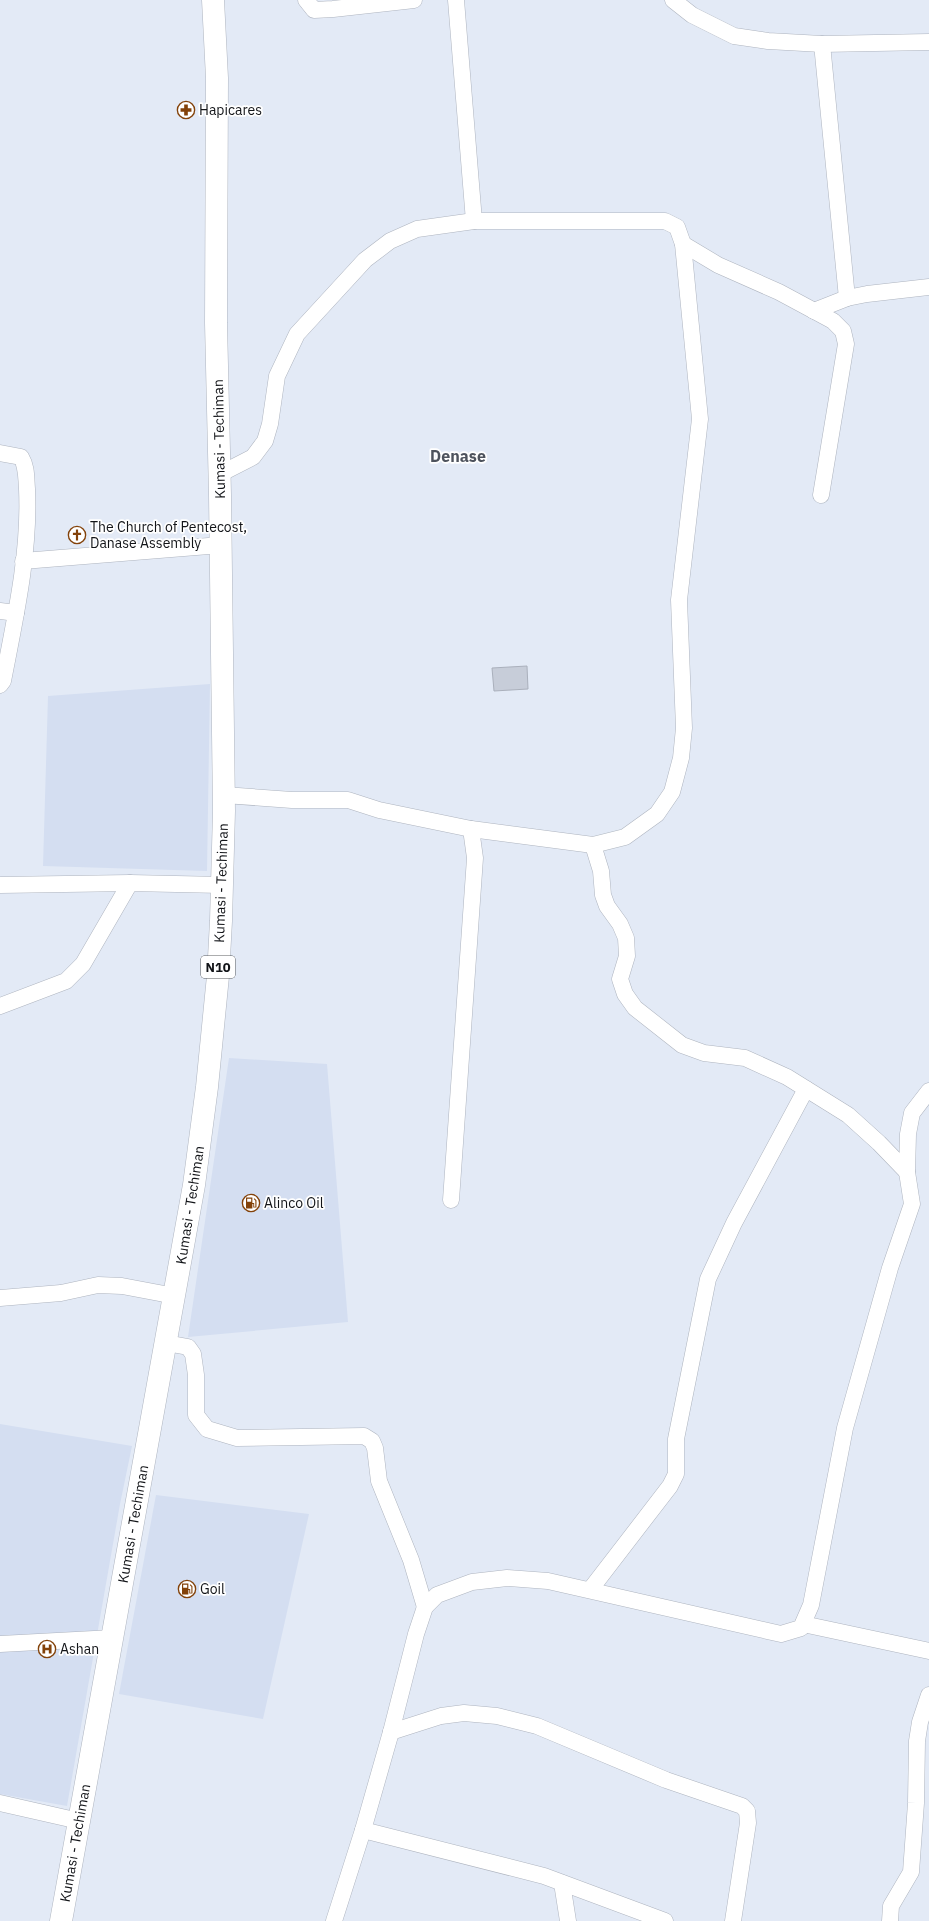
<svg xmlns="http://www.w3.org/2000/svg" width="929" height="1921" viewBox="0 0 929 1921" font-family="'IBM Plex Sans',sans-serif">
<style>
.built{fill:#d4def1}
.building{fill:#c7cdd9;stroke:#aab0bc}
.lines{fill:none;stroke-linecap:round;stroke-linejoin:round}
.minor-casing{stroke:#aeb4bf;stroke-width:17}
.trunk-casing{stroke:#aeb4bf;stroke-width:23}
.minor{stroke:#fff;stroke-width:16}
.trunk{stroke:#fff;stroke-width:22}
.labels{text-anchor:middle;stroke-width:3.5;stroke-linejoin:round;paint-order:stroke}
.shield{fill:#fff;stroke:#595a5d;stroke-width:1}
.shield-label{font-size:13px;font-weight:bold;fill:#121418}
.poi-label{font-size:14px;fill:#121418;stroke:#fff;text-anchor:start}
.street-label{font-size:14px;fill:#121418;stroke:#fff}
.quarter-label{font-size:16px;font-weight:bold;fill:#4e535d;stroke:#fff}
</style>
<rect width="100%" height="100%" fill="#e3eaf6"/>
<g class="built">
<path d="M210,684L207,871L43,866L48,696Z"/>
<path d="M229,1058L327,1064L348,1322L188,1337Z"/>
<path d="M0,1424L132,1446L120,1504L67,1806L0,1794Z"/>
<path d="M156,1495L309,1514L263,1719L119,1694Z"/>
</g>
<path class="building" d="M527,666L528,689L494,691L492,668Z"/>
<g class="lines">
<defs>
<g id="minor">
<path d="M306,0L314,10L333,9L414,0"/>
<path d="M456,0L474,221"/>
<path d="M673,0L692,15L734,36L768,41L822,44L929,42"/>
<path d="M822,44L847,298"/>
<path d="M683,244L718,265L779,292L833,321L843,331L846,344L821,495"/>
<path d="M814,311L847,298L867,294L929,287"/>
<path d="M0,453L21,457C27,467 26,477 27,489C30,553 15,619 3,681L0,685"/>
<path d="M220,474L253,457L265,441L270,424L277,376L297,334L365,260L390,241L417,229L474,221H665L677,227L683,244L700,419L679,600L684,728L681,758L672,792L657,814L625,837L593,845L471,829L379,810L348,800H292L224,795"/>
<path d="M23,561L221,545"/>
<path d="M0,611L16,613"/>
<path d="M593,845L601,871L603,895L607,906L620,924L626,938L627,956L620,979L625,994L635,1008L682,1045L704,1053L745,1058L787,1077L848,1115L879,1143L907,1172"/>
<path d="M0,885L130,883L222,885"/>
<path d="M0,1006L66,981L83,964L130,883"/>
<path d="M451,1200L475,858L471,829"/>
<path d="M0,1298L61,1293L98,1285L122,1286L175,1296"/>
<path d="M166,1343L188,1347L193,1354L196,1375V1415L207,1429L237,1438L364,1436L372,1441L375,1448L379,1481L411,1560L425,1607"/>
<path d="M590,1590L670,1486L676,1474V1439L708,1279L734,1223L806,1089"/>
<path d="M803,1624L929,1651"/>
<path d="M0,1644L113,1638"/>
<path d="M391,1732L441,1716L464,1713L497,1716L537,1726L666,1780L742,1806L747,1811L748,1823L733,1921"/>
<path d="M0,1803L79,1821"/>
<path d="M363,1830L544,1876L665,1921"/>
<path d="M562,1883L568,1921"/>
<path d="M334,1921L363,1830L391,1732L416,1634L425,1607L437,1595L472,1582L507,1578L548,1581L781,1634L801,1628L811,1605L845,1428L890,1268L912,1204L907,1172L908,1134L912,1113L929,1091"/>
<path d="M890,1921L891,1906L911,1872L916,1803L917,1741L920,1722L929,1695"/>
</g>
<path id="trunk" d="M61,1921L194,1185L207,1087L218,976L221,921L224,811L220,495L216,323L217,78L213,0"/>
</defs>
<use href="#minor" class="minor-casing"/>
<use href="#trunk" class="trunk-casing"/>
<use href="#minor" class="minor"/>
<use href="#trunk" class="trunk"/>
</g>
<defs>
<symbol id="pharmacy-ring" viewBox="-11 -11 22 22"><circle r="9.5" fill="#fff" stroke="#83420a" stroke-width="1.5"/><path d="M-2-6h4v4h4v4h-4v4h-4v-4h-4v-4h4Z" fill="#83420a"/></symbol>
<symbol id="church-ring" viewBox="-11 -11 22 22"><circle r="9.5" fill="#fff" stroke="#83420a" stroke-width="1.5"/><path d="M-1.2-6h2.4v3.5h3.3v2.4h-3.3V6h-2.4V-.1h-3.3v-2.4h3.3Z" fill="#83420a"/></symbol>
<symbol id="fuel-ring" viewBox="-11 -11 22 22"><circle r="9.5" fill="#fff" stroke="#83420a" stroke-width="1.5"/><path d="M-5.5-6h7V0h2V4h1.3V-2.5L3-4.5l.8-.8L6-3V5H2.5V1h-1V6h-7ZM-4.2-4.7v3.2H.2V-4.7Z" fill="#83420a"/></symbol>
<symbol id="hospital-ring" viewBox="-11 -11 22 22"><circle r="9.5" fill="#fff" stroke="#83420a" stroke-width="1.5"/><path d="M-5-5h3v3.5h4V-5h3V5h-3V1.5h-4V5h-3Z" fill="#83420a"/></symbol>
</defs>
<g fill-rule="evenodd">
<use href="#pharmacy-ring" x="176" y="100" width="20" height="20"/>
<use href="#church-ring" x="67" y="525" width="20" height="20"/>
<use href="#fuel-ring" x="241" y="1193" width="20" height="20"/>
<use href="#fuel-ring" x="177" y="1579" width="20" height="20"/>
<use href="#hospital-ring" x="37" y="1639" width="20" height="20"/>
</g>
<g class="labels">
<rect class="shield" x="201" y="956" width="34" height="22" rx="3"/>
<g class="shield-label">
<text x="218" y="972">N10</text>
</g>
<g class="poi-label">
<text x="199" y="115">Hapicares</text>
<text x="90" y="532">The Church of Pentecost,<tspan x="90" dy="16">Danase Assembly</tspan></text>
<text x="264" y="1208">Alinco Oil</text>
<text x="200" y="1594">Goil</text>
<text x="60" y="1654">Ashan</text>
</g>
<g class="street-label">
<text transform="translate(219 439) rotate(-91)" y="5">Kumasi - Techiman</text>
<text transform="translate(221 883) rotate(-88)" y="5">Kumasi - Techiman</text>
<text transform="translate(190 1205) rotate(-81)" y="5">Kumasi - Techiman</text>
<text transform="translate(133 1524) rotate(-80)" y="5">Kumasi - Techiman</text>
<text transform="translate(75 1843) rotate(-80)" y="5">Kumasi - Techiman</text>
</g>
<g class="quarter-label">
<text x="458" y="462">Denase</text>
</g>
</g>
</svg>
